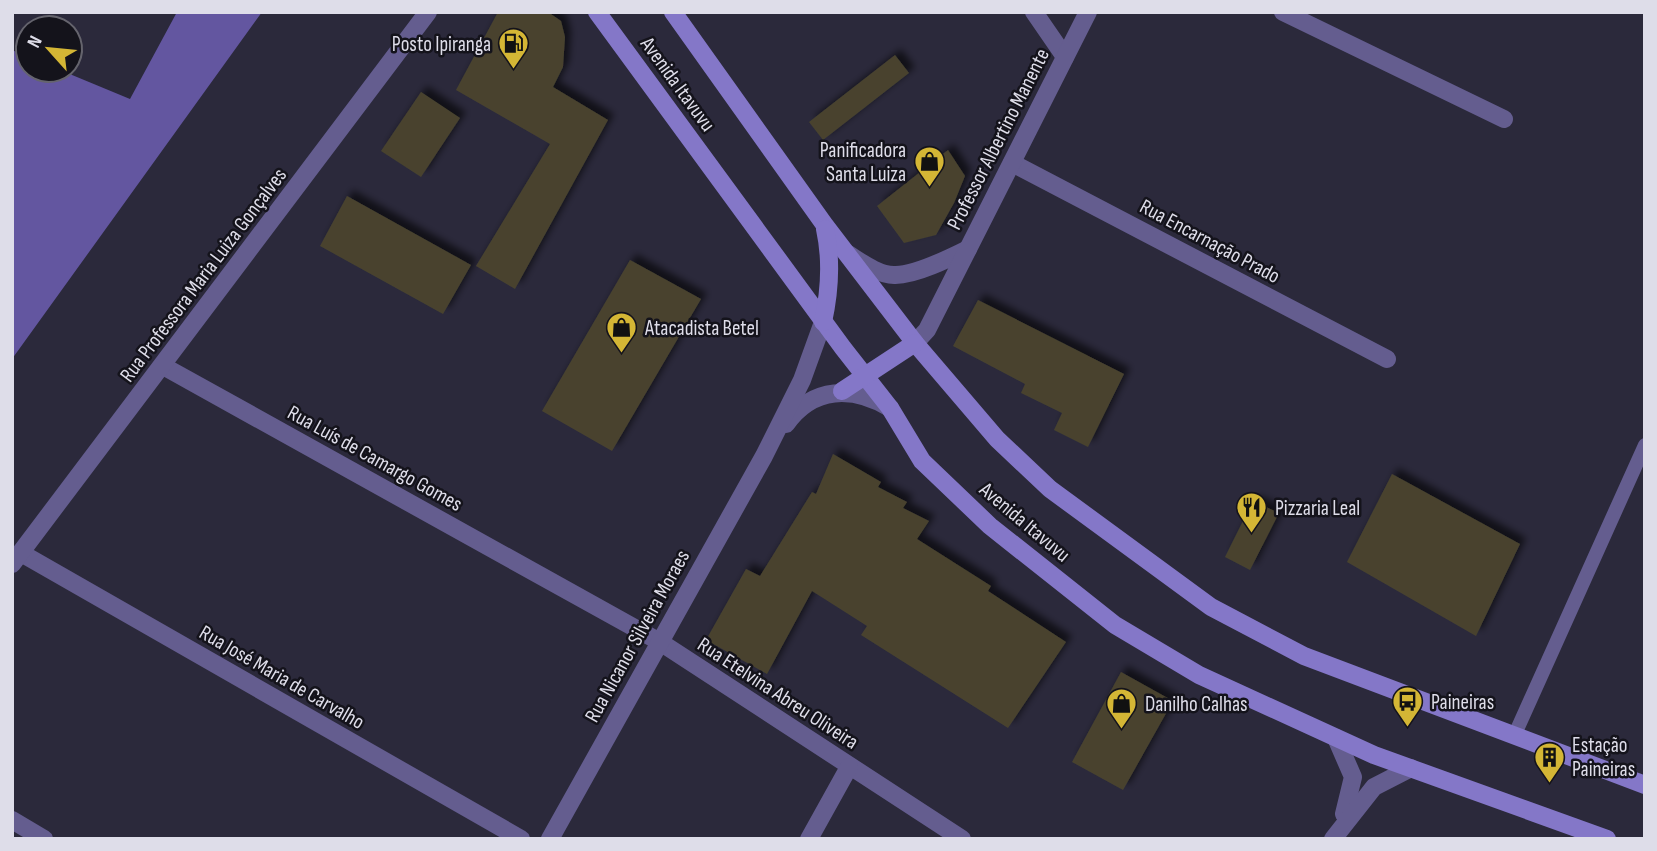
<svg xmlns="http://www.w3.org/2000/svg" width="1657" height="851" viewBox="0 0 1657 851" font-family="'Sofia Sans Condensed',sans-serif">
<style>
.forest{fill:#6356a0}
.building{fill:#48432f;filter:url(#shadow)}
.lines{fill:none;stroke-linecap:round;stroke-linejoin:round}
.service{stroke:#645d8f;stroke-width:14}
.minor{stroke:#645d8f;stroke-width:18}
.secondary{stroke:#8477c8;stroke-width:18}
.labels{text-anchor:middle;stroke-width:5;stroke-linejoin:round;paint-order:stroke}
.poi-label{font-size:21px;fill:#dedde9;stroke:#14131b;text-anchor:start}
.street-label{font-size:21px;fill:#dedde9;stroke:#14131b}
</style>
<defs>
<filter id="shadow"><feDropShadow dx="6" dy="-6" stdDeviation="3.5" flood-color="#0009"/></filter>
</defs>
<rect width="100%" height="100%" fill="#2b293b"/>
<path class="forest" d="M177,12H262L12,359V50L28,57V70H60L130,99Z"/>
<g class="building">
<path d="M498,12H548L561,21L565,37L563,67L553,87L608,120L515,289L476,266L550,144L456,90Z"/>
<path d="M895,55L909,73L823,140L809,122Z"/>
<path d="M421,92L460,118L421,177L381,151Z"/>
<path d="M948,150L965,176L954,203L936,235L904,243L877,206Z"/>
<path d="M347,196L471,265L443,314L320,246Z"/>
<path d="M630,260L701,299L612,451L542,411Z"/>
<path d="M978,300L1124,374L1088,447L1054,430L1062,413L1021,393L1025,384L953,346Z"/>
<path d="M833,454L881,482L878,487L907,502L903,508L929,521L917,539L991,586L988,591L1066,642L1008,728L861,635L867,626L812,591L767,674L706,640L746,569L760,576L812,492L816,494Z"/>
<path d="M1392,474L1520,544L1476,636L1347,562Z"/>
<path d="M1253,501L1279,513L1250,570L1225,557Z"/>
<path d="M1121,672L1173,701L1123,790L1072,762Z"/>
</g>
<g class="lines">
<path class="service" d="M1515,734L1645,445"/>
<g class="minor">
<path d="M1034,12L1065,57"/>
<path d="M1283,12L1504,119"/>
<path d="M1012,163L1387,359"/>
<path d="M848,254C861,262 878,275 894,275C914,276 950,258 968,249"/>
<path d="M915,343L927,330L1088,12"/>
<path d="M163,366L660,642L962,839"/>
<path d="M786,424C813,386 853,386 890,408"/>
<path d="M21,553L521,839"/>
<path d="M12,564L428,12"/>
<path d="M1336,738L1353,777L1344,814"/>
<path d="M12,820L44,839"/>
<path d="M550,839L764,456L802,380L823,322"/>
<path d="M809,839L849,767"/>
<path d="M1333,839L1374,787L1411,768"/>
</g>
<g class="secondary">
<path d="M597,12L843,348L890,408L922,461L990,526L1115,625L1199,675L1374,755L1607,839"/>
<path d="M673,12L824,224L915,343L997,439L1050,489L1211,607L1304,656L1645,785"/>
<path d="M823,322C830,290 832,261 825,229"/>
<path d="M842,391L915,343"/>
</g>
</g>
<defs>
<symbol id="fuel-pin" viewBox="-11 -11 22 30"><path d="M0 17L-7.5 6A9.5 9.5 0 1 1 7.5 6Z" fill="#d4b635" stroke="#14131b"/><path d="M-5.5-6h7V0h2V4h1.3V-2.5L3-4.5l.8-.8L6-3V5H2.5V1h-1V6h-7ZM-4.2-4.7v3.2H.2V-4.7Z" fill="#111"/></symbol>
<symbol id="shop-pin" viewBox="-11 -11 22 30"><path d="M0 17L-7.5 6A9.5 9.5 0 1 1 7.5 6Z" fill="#d4b635" stroke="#14131b"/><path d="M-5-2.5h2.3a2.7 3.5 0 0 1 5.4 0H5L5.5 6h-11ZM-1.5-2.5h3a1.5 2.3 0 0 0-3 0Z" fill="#111"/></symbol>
<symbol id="restaurant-pin" viewBox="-11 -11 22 30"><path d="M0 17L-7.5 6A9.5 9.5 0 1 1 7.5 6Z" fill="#d4b635" stroke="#14131b"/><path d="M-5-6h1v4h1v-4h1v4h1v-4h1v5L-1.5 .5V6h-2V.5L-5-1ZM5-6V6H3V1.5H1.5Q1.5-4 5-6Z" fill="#111"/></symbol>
<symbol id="bus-pin" viewBox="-11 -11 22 30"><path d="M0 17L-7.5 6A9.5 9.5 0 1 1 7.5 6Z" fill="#d4b635" stroke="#14131b"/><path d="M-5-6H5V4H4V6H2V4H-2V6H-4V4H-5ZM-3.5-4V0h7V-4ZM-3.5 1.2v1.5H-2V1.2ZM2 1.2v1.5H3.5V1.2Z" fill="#111"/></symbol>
<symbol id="building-pin" viewBox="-11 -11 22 30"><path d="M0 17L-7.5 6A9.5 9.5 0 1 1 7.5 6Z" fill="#d4b635" stroke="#14131b"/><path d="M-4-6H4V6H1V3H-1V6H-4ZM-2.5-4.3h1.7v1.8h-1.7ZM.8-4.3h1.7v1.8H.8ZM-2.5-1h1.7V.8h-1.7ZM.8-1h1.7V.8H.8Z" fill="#111"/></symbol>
</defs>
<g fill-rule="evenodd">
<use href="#fuel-pin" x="496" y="26" width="35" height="47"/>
<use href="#shop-pin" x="912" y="144" width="35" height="47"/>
<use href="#shop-pin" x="604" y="310" width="35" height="47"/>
<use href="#restaurant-pin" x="1234" y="490" width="35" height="47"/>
<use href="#bus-pin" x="1390" y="684" width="35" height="47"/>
<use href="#shop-pin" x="1104" y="686" width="35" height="47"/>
<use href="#building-pin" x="1532" y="740" width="35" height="47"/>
</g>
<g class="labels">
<g class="poi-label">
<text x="491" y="51" text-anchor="end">Posto Ipiranga</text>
<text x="906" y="157" text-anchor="end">Panificadora<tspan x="906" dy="24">Santa Luiza</tspan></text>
<text x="645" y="335">Atacadista Betel</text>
<text x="1275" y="515">Pizzaria Leal</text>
<text x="1431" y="709">Paineiras</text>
<text x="1145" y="711">Danilho Calhas</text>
<text x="1572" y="752">Estação<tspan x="1572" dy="24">Paineiras</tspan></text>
</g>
<g class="street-label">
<text transform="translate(678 84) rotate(54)" y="7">Avenida Itavuvu</text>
<text transform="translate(998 139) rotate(-63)" y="7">Professor Albertino Manente</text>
<text transform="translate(1210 241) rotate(28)" y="7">Rua Encarnação Prado</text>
<text transform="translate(203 275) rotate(-53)" y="7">Rua Professora Maria Luiza Gonçalves</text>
<text transform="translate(375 458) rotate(29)" y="7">Rua Luís de Camargo Gomes</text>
<text transform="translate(1025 522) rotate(40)" y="7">Avenida Itavuvu</text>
<text transform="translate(637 636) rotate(-61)" y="7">Rua Nicanor Silveira Moraes</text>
<text transform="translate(282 677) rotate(30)" y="7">Rua José Maria de Carvalho</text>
<text transform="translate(778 693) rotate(33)" y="7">Rua Etelvina Abreu Oliveira</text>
</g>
</g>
<rect width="1657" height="851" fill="none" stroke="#dedde9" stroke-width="28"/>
<g transform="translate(49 49) rotate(297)"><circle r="33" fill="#14131b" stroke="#65646d" stroke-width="2"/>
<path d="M0-5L12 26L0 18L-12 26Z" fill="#d4b635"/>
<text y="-10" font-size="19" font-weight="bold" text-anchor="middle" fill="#dedde9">N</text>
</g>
</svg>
